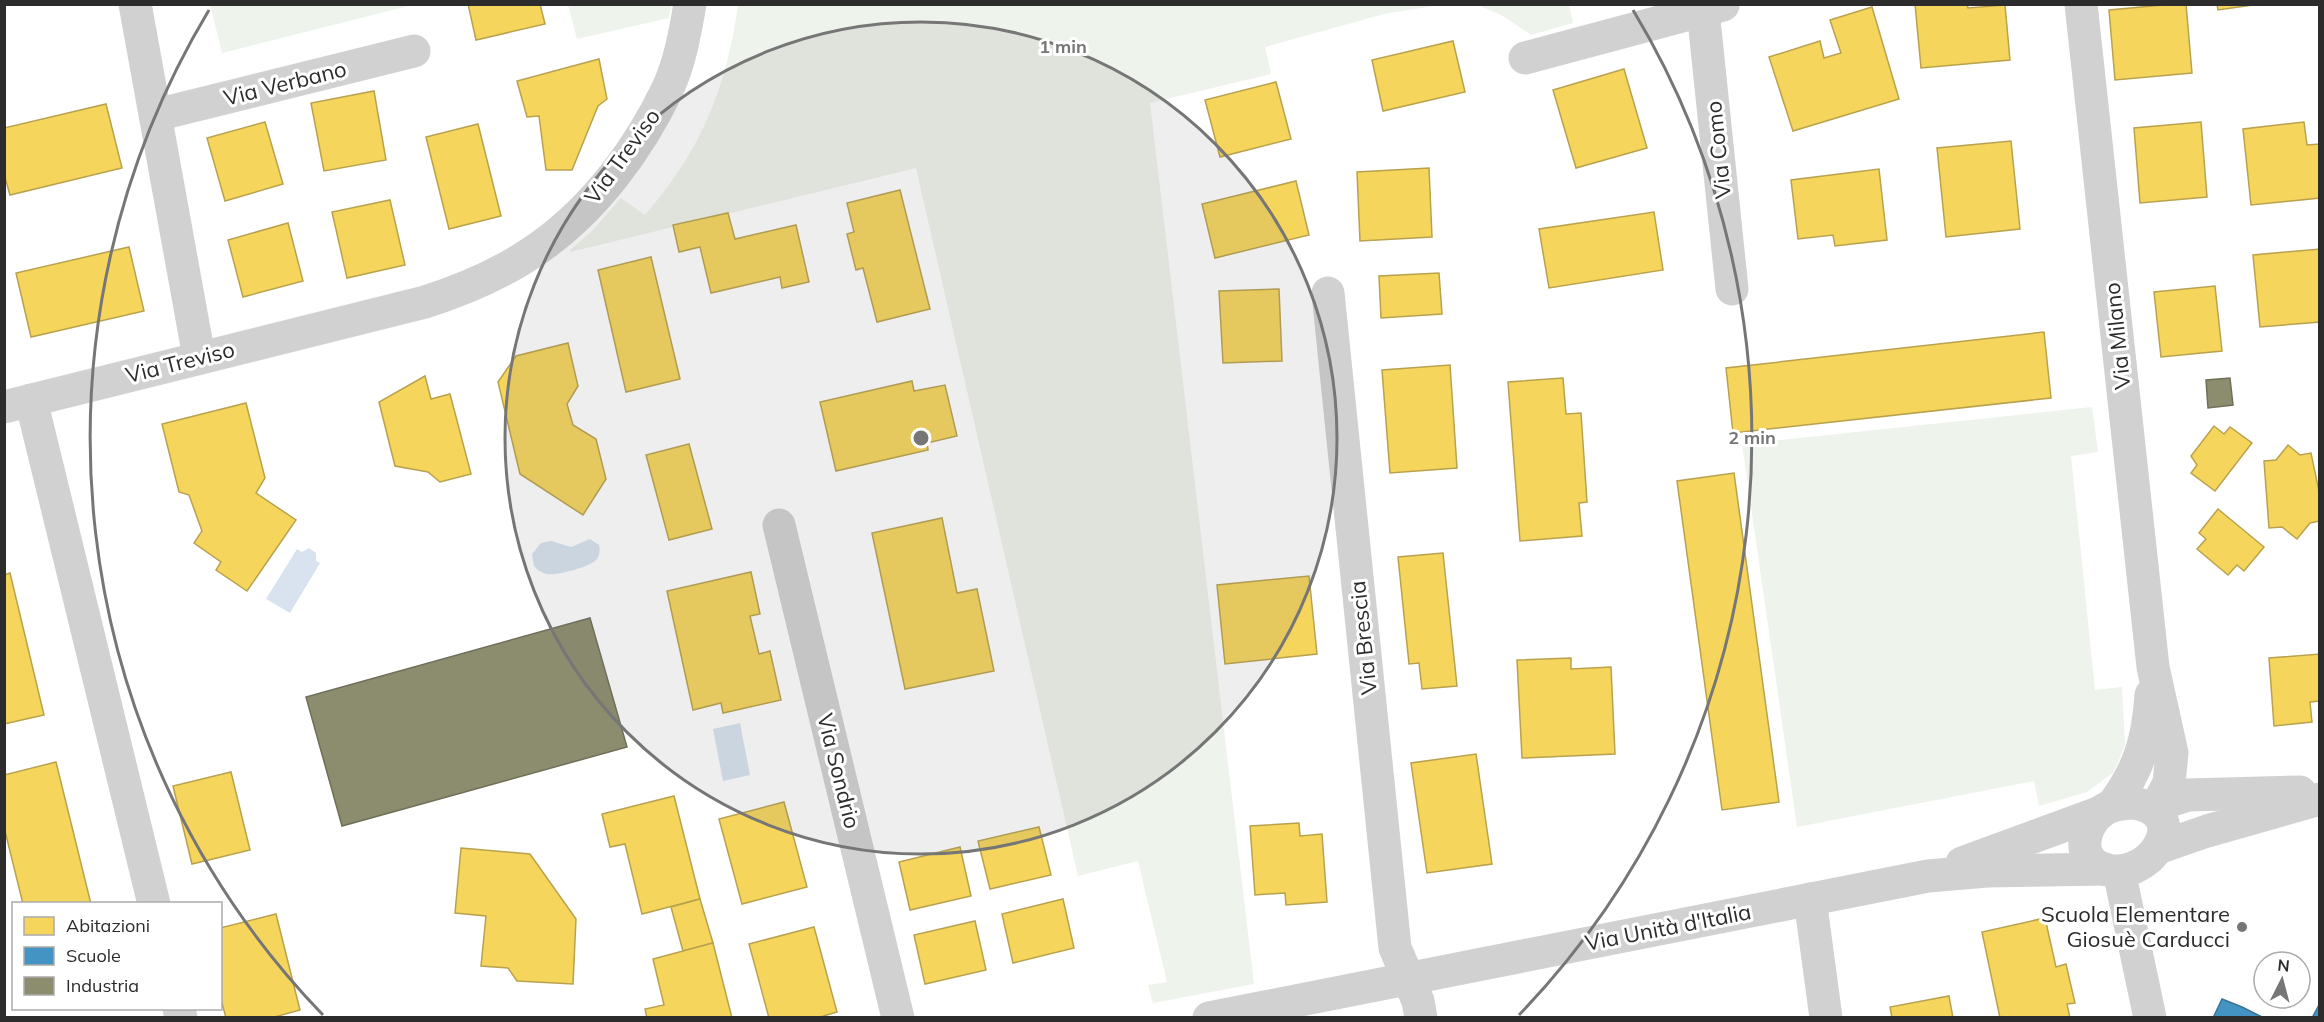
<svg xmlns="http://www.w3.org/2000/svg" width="2324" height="1022" viewBox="0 0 2324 1022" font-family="Mulish,sans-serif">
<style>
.green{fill:#eef3eb}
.water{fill:#d8e3ef}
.homes{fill:#f6d55c;stroke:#b9a24e;stroke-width:1.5}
.schools{fill:#4393c3;stroke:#3c7496;stroke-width:1.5}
.industry{fill:#8c8c6e;stroke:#6f6f5a;stroke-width:1.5}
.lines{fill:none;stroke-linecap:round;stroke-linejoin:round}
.minor{stroke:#d1d1d1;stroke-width:33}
.ring{fill:none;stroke:#767676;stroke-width:3}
.poi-dot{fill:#767676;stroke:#fff;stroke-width:2}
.labels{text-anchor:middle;stroke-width:6;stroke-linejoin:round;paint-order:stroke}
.street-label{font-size:22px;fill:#2c2c2c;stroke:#fff}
.poi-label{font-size:22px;fill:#2c2c2c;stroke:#fff;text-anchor:end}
.centre{fill:#767676;stroke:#fff;stroke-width:3}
.ring-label{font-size:18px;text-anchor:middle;font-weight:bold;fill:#767676;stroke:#fff;stroke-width:6;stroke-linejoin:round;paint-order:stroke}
</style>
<rect width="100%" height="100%" fill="#fff"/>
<g class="green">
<path d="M210,4H412V5L222,53Z"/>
<path d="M568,5V4L671,5L669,18L577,39Z"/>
<path d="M738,5H1440L1384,14L1265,47L1271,74L1150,103L1254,984L1153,1003L1148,985L1167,982L1138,861L1078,876L916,168L570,252V250L592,231L621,198L645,215C702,149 726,89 738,5Z"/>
<path d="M1478,5H1569L1573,23L1531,35L1503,16Z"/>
<path d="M2092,407L2098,452L2071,456L2095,690L2122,687L2125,745L2114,772L2087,792L2039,806L2034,781L1797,827L1742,444Z"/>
</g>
<g class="water">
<path d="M590,539L599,545C600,550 600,554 597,559C591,567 556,576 546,574C541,572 537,570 534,566L532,554L541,543L551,541L571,547Z"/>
<path d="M309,548L316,553V561L320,563L290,613L266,599L297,549L302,552Z"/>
<path d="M740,723L750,775L723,781L713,729Z"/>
</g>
<g class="homes">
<path d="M468,4H540L545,24L476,40Z"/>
<path d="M1915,4H1967L1968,8L2005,5L2010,60L1921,68Z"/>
<path d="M2174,4H2186L2192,73L2115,80L2109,10Z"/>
<path d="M2217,4H2260L2218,10Z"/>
<path d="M1872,7L1899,99L1793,131L1769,57L1820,41L1824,58L1841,53L1830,20Z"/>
<path d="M1453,41L1465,92L1383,111L1372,60Z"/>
<path d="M599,59L607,99L598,106L572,170H546L539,116L527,117L517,81Z"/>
<path d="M1624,69L1647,148L1576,168L1553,90Z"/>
<path d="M1276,82L1291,139L1220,157L1205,100Z"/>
<path d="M374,91L386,160L324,171L311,103Z"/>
<path d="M106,104L122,168L10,195L4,174V128Z"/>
<path d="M265,122L283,184L225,201L207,138Z"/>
<path d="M2201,122L2207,197L2140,203L2134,128Z"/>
<path d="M2304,122L2307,145L2320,144V198L2251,205L2243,129Z"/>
<path d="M478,124L501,216L449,229L426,137Z"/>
<path d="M2011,141L2020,229L1946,237L1937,148Z"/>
<path d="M1429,168L1432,237L1360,241L1357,172Z"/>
<path d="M1879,169L1887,240L1835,246L1833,235L1798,239L1791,180Z"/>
<path d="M1296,181L1309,235L1215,258L1202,204Z"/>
<path d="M900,190L930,309L877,322L863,268L856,270L847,234L854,232L847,203Z"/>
<path d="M390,200L405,265L347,278L332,212Z"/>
<path d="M1654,212L1663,270L1549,288L1539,229Z"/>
<path d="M728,213L735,239L796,225L809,282L782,288L780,277L711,293L700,247L679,252L673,225Z"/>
<path d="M288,223L303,281L243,297L228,240Z"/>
<path d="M129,247L144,311L31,337L16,273Z"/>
<path d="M2320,249V322L2260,327L2253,255Z"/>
<path d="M651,257L680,379L626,392L598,270Z"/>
<path d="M1439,273L1442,314L1381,318L1379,276Z"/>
<path d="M2215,286L2222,351L2161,357L2154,292Z"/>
<path d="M1279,289L1282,361L1223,363L1219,291Z"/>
<path d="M2044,332L2051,398L1733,433L1726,368Z"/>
<path d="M568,343L578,386L567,404L573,425L596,439L606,479L583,515L520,474L498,382L516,356Z"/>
<path d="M1450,365L1457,468L1390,473L1382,370Z"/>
<path d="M425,376L431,399L450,394L471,474L440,482L428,472L395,466L379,402Z"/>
<path d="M1563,378L1566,414L1581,413L1587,502L1579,503L1582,536L1520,541L1508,382Z"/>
<path d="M912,381L914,391L945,385L957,436L927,443L928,450L836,471L820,402Z"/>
<path d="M246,403L265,478L256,493L296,520L247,591L216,570L221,562L194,543L202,531L189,495L179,492L162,424Z"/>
<path d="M2214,426L2224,434L2230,427L2252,443L2215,491L2191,473L2197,465L2191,456Z"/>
<path d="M689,444L712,529L669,540L646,455Z"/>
<path d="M2288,445L2300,455L2311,453L2320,496V521L2310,523L2297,539L2282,527L2269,528L2264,461L2276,460Z"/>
<path d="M1734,473L1779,802L1722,810L1677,481Z"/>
<path d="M2218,509L2264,547L2244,571L2237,565L2228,575L2197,549L2206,539L2199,533Z"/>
<path d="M942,518L957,593L977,589L994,671L905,689L872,533Z"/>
<path d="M1443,553L1457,686L1422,689L1419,663L1409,664L1398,557Z"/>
<path d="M751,572L760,614L750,616L759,654L770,651L781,700L723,713L721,703L693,710L667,591Z"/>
<path d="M10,573L44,715L4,724V575Z"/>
<path d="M1309,576L1317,654L1225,664L1217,585Z"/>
<path d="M2320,654V701L2310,702L2312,722L2274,726L2269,658Z"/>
<path d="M1571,658V669L1611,667L1615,754L1522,758L1517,660Z"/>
<path d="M1476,754L1492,864L1427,873L1411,763Z"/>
<path d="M56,762L91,904H23L4,827V775Z"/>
<path d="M231,772L250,850L192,864L173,786Z"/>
<path d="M674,796L700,899L642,914L625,844L610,847L602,814Z"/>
<path d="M784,802L807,887L742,904L719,819Z"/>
<path d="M1299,823L1300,836L1322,834L1327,902L1286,905L1285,893L1255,895L1250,826Z"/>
<path d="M1039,827L1051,875L990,889L978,841Z"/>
<path d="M960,847L971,896L910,910L899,862Z"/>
<path d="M461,848L530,854L576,919L573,984L517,981L508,968L481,966L486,916L455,913Z"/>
<path d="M700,899L713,943L683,951L671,907Z"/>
<path d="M1063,899L1074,948L1013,963L1002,914Z"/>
<path d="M276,914L300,1010L271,1018H226L220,995V928Z"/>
<path d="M2045,918L2056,967L2066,964L2075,1003L2067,1004L2070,1018H2000L1982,932Z"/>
<path d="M975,921L986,970L925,984L914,935Z"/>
<path d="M814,927L837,1012L817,1018H769L749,944Z"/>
<path d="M713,943L732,1018H647L645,1009L664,1005L653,959Z"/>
<path d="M1949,996L1953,1018H1892L1890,1007Z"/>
</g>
<g class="schools">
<path d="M2222,999L2242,1007L2264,1018H2213Z"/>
<path d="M2320,1003V1018H2312Z"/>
</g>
<g class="industry">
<path d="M2230,378L2233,405L2208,408L2206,380Z"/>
<path d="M590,618L627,747L342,826L306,697Z"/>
</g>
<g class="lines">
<g class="minor">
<path d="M135,4L199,357"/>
<path d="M2081,4L2153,667L2172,753L2169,783L2155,809"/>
<path d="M1703,10L1732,289"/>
<path d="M1525,58L1723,5"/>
<path d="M156,115L414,51"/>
<path d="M1328,293L1395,948L1418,1001L1421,1018"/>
<path d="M31,400L154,904"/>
<path d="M4,407L425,302C466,289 505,272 540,247C595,208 639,149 668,88C680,62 685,33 690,4"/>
<path d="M779,525L898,1018"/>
<path d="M2133,803C2198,813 2147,887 2101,868C2075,857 2084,824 2102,811C2112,804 2122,804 2133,803Z"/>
<path d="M2112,806C2139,770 2148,740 2151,695"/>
<path d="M2155,809L2169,801L2188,795L2300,792"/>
<path d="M2158,848L2207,831L2320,799"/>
<path d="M1962,863L2101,812"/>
<path d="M2119,871L2150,1018"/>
<path d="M1810,899L1826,1018"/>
<path d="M179,1008L181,1018"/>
<path d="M1209,1018L1928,876L1987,871L2105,869"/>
</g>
</g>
<circle cx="921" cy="438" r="416" fill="#767676" fill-opacity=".12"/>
<g class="ring">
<circle cx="921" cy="438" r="416"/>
<path d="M323 1015A831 831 0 0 1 209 10M1633 10A831 831 0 0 1 1519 1015"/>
</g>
<circle class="poi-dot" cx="2242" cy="927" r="6"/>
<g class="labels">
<g class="street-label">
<text transform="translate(285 83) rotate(-14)" y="8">Via Verbano</text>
<text transform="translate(1718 150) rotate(-96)" y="8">Via Como</text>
<text transform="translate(622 156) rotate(-54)" y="8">Via Treviso</text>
<text transform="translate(2117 336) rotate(-96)" y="8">Via Milano</text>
<text transform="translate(180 362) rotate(-14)" y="8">Via Treviso</text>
<text transform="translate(1363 638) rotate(-96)" y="8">Via Brescia</text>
<text transform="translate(839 771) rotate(76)" y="8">Via Sondrio</text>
<text transform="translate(1668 927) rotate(-11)" y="8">Via Unità d'Italia</text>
</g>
<g class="poi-label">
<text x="2230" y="922">Scuola Elementare<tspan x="2230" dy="25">Giosuè Carducci</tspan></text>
</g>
</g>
<circle cx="921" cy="438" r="9" class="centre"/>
<g class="ring-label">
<text x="1063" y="53">1 min</text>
<text x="1752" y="444">2 min</text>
</g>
<rect width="2324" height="1022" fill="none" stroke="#2c2c2c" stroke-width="12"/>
<rect x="12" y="902" width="210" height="108" fill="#ffffff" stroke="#ababab" stroke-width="1.5"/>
<rect x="24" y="917" width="30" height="18" fill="#f6d55c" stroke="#ababab" stroke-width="1.5"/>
<text x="66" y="932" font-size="18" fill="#2c2c2c">Abitazioni</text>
<rect x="24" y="947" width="30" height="18" fill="#4393c3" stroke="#ababab" stroke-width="1.5"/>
<text x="66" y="962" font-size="18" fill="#2c2c2c">Scuole</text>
<rect x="24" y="977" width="30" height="18" fill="#8c8c6e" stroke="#ababab" stroke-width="1.5"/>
<text x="66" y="992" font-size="18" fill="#2c2c2c">Industria</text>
<g transform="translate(2282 980) rotate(6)"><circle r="28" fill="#ffffff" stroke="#ababab" stroke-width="1.5"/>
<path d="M0-4.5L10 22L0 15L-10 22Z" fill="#767676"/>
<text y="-9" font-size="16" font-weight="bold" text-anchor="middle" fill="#2c2c2c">N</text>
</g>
</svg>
